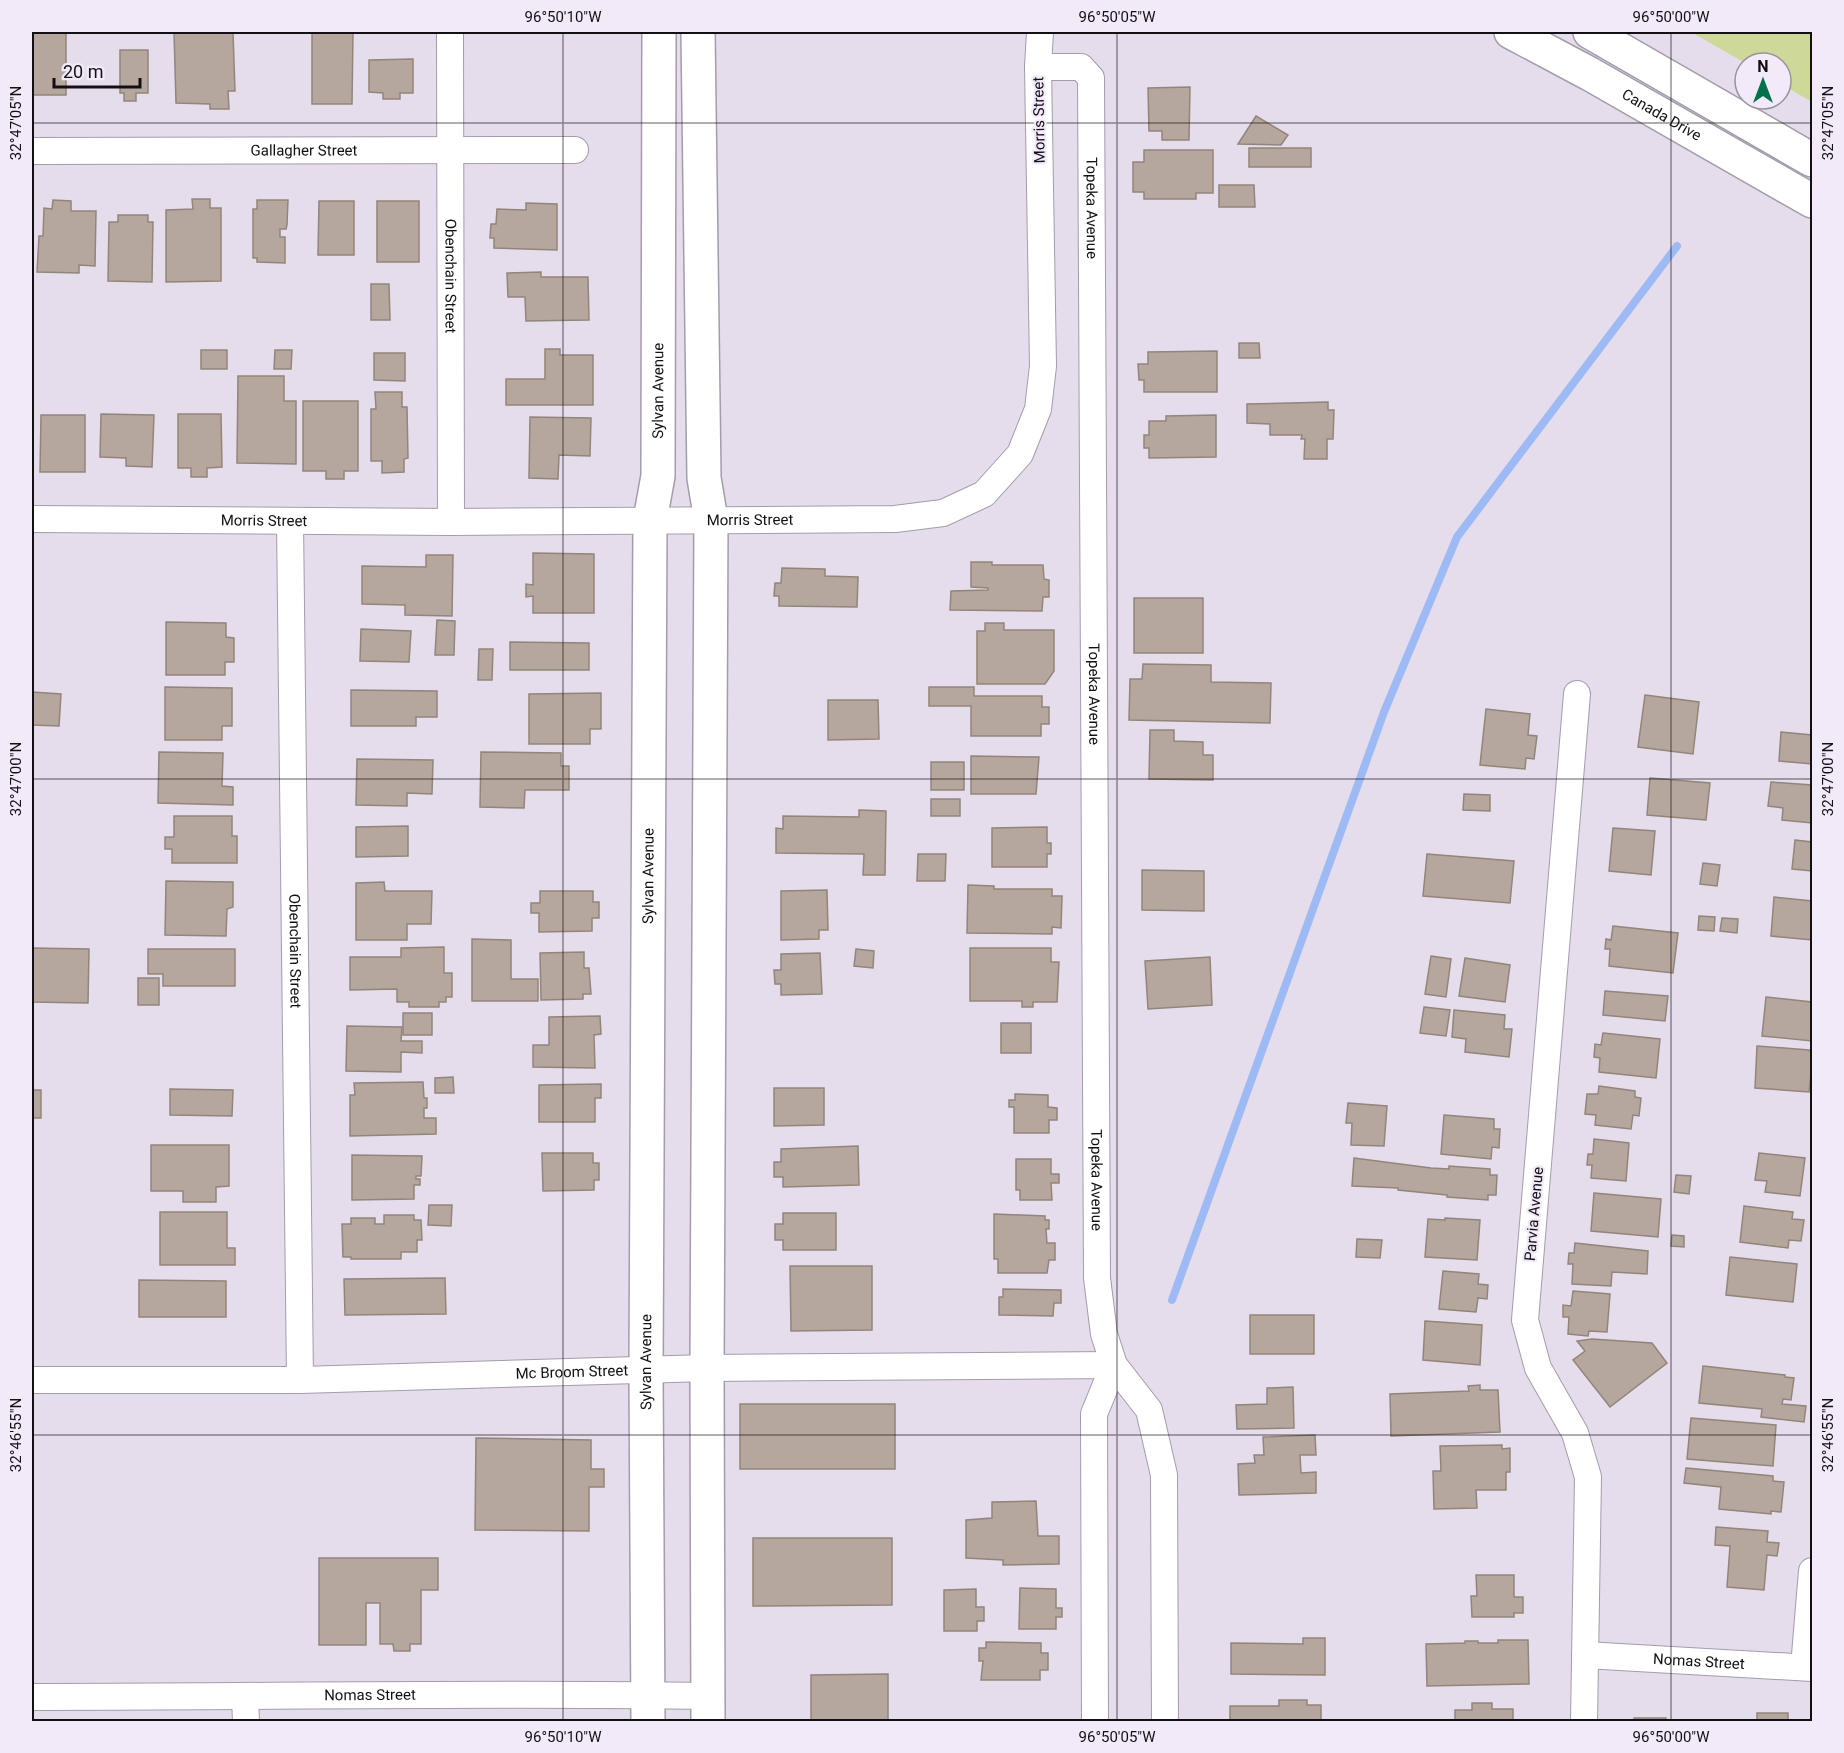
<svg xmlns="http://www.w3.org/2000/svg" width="1844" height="1753" viewBox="0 0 1844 1753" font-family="Roboto,sans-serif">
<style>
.green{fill:#ced899}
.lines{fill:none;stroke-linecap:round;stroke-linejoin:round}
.stream{stroke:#9ebaf5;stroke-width:8}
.building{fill:#b5a79d;stroke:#92857b;stroke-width:1.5}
.street-casing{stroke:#a49caa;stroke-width:28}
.secondary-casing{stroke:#a49caa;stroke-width:36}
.street{stroke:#fff;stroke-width:26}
.secondary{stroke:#fff;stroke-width:33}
.ticks{fill:none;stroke:#131015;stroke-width:1.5;stroke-opacity:0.45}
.labels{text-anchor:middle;stroke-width:4.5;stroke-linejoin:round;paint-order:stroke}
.street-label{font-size:15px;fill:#131015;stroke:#f3eaf9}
.neatline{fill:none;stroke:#131015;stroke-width:2}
.ticks-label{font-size:15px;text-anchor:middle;fill:#131015}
</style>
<rect width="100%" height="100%" fill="#e5ddeb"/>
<path class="green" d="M1691,32H1812V102L1781,84V63H1745Z"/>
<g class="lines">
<path class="stream" d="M1172,1300L1384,712L1457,537L1677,246"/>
</g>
<g class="building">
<rect x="33" y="32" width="33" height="63"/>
<path d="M174,32L233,33L235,91H228L229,109H210V104L176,103Z"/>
<path d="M312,32H353L352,104H312Z"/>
<path d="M120,50H148V93H136V101H124V93H120Z"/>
<path d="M413,59V93H400V99H383V93L369,92V60Z"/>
<path d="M1190,87L1189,140H1162V131H1149L1148,88Z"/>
<path d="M1256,116L1288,135L1281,145L1238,144Z"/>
<rect x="1249" y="148" width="62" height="19"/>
<path d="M1144,150H1213V193H1196V199H1144V192H1133V162H1144Z"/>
<path d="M1219,185H1254L1255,207H1219Z"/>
<path d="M192,199H210V208H221V281L166,282V210L193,209Z"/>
<path d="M53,200L71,201V211H96L95,266L79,265V273L37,272L39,236H43L44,208L52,209Z"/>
<path d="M257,200H288L287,225L286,229H280V237H285V263L257,262V258H253V209H257Z"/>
<path d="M319,201H354V255H318Z"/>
<rect x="377" y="201" width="42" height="61"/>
<path d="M526,203L557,204V250L494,248V238H490L491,224H496L497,209L526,210Z"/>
<path d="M118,215H148V222H153L152,282L108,281L109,222H118Z"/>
<path d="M541,272V277H588L589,320L526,321L525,297H508L507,273Z"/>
<path d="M371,284H389L390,320H371Z"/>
<path d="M1239,343H1259L1260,358H1239Z"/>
<path d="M545,349H560V355H593V405H506V379H545Z"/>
<rect x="201" y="350" width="26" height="19"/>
<path d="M275,350H292L291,369H274Z"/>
<path d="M1217,351V392H1144V380H1139L1138,364H1148V352Z"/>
<path d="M374,353H405V381L374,380Z"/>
<path d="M238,376H284V401H296V464L237,463Z"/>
<path d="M375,392H402V407H407L408,458L404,459V472L382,473V461H371V409H376Z"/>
<path d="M303,401H358V471H344V479H326V471H303Z"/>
<path d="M1328,402V410H1334L1333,439H1327V459H1304L1305,439H1301L1302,435H1270V424L1247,423V404Z"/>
<path d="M101,414L154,415L152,467L126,466V458L100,457Z"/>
<path d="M178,414H221L222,467L207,468V477H191V468H178Z"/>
<path d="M41,415H85V472H40Z"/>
<path d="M1216,415V457L1149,458V448H1144V435H1149V421H1166V416Z"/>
<path d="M530,417L591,418L590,456L559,455L558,479L529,478Z"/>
<path d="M533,553L594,554V613H533V596L526,597V584L533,585Z"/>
<path d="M426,555H453L452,616L405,615V605L362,604V566L426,567Z"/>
<path d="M971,562H992V565H1043L1044,579L1049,580V597H1043L1042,611L950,610L951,591L988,590V588L971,587Z"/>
<path d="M782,568L825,569V576L858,577L857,607L779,606V596H774L775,583H781Z"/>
<rect x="1134" y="598" width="69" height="55"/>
<path d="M437,620L455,621L454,655H435Z"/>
<path d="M166,622L226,623V637L234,638V662H225V675H166Z"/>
<path d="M985,623H1004V630H1054V671L1045,684H977V631H985Z"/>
<path d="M361,629L411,631L409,662L360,661Z"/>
<path d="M510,642L589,643V670H510Z"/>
<path d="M479,649H493L492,680H478Z"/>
<path d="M1143,664L1211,665V682L1271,683L1270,723L1129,720L1130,679H1142Z"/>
<path d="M165,687L232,688V726H222V740H165Z"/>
<path d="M929,687H974V696H1042V707H1049V724H1041V736H971V706H929Z"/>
<path d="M351,690L437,691V717H416V726H351Z"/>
<path d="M32,692L61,694L59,726L32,725Z"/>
<path d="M601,693V729H590V744H529V694Z"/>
<path d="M1645,695L1699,702L1693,754L1638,747Z"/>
<path d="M828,700H878L879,739L828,740Z"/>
<path d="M1486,709L1530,714L1528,735L1537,736L1534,759L1526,758L1525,769L1480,765Z"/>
<path d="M1150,730H1174V741L1203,742V755H1213V780L1149,779Z"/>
<path d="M1781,732L1812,735V764L1779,761Z"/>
<path d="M159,752L223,753L222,786L233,787V805L158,803Z"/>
<path d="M481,752L561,753V766H569V790H525L524,808L480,807Z"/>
<path d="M971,756L1039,757L1036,794H971Z"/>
<path d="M357,759L433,760L432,794L407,793V806L356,805Z"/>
<rect x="931" y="762" width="33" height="28"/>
<path d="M1650,778L1710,783L1706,820L1647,815Z"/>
<path d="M1771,782L1812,785V823L1782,820L1783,808L1768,806Z"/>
<path d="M1464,794L1490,795V811L1463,810Z"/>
<rect x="931" y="799" width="29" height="17"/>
<path d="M859,810L886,811L885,875H863L864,854L776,853V828L783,829V816L859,817Z"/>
<path d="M174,816H232V836H237V863H172V849H165V837H174Z"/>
<path d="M408,826V856L356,857V827Z"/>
<path d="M1047,827V843H1051V854H1047V867H992V828Z"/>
<path d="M1613,828L1655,831L1651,875L1609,871Z"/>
<path d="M1795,840L1812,842V871L1792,869Z"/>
<path d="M918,854H946L945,881H917Z"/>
<path d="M1427,854L1514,861L1510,903L1423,896Z"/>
<path d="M1703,863L1720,865L1717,886L1700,884Z"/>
<path d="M1142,870L1204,871V911L1142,910Z"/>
<path d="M166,881L233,882V907L227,909L226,936L165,935Z"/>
<path d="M384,882L385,891H432L431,924H407V940H356V883Z"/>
<path d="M968,885L994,886V889H1052V896H1062L1061,928L1052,927V934L967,933Z"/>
<path d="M827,890L828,930H819V939L781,940V891Z"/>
<path d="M540,891H593V902H599V918H592V931L539,932V913H531V903H540Z"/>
<path d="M1774,897L1812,901V940L1771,936Z"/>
<path d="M1699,916L1715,917L1714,931L1698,930Z"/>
<path d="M1722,918L1738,919L1737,933L1720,931Z"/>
<path d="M1613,926L1678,933L1673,973L1609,966L1610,949H1605L1606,939L1611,940Z"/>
<path d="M472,939L511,940V979H538V1001H472Z"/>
<path d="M444,947V973H452V997H446V1002H439V1007H409V1002H397V989L350,990V957H401V948Z"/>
<path d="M32,948L89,949L88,1003L32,1002Z"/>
<path d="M970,948H1051V962H1059L1057,1002H1033V1007H1022V1001H970Z"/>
<path d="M148,949H235V986H163V974H148Z"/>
<path d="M856,949L874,951L873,968L854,966Z"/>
<path d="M584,952V968H589L591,994H583V999L541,1000L540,953Z"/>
<path d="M820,953L822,994L781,995V984H775L774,970H781V954Z"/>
<path d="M1431,956L1451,959L1446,997L1425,994Z"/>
<path d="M1210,957L1212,1005L1148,1009L1145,961Z"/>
<path d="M1465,958L1510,965L1505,1002L1459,996Z"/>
<rect x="138" y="978" width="21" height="27"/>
<path d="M1605,991L1668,996L1665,1021L1603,1015Z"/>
<path d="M1766,997L1812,1002V1041L1762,1036Z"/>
<path d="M1424,1007L1450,1010L1446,1036L1420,1033Z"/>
<path d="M1454,1010L1505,1015L1504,1029H1512L1509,1057L1465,1052L1466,1039L1452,1037Z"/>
<rect x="403" y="1013" width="29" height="22"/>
<path d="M600,1016L601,1034L594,1035L595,1068L533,1067V1045H549V1017Z"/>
<rect x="1001" y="1023" width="30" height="30"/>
<path d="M347,1026L402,1027L401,1041H422V1053L401,1052V1072L346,1071Z"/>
<path d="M1603,1033L1660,1039L1656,1078L1599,1072L1600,1058L1594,1057L1595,1044L1601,1045Z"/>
<path d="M1757,1046L1809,1050L1812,1053V1074H1811L1809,1092L1755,1088Z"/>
<path d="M453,1077L454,1093H435V1078Z"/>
<path d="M423,1082L424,1098H427V1108H424V1118H436V1134L350,1136V1095H355L354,1083Z"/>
<path d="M601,1084V1098H595V1122H539V1085Z"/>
<path d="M1599,1086L1635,1091V1097L1641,1098L1639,1116L1633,1115L1631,1129L1595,1125L1596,1115L1585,1114L1587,1094H1598Z"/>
<path d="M774,1088H824V1125L774,1126Z"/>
<path d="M170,1089L233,1090L232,1116L170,1115Z"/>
<rect x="32" y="1090" width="9" height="28"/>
<path d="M1015,1094L1048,1095V1107L1057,1108V1120H1049V1133H1014V1107H1009V1100H1015Z"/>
<path d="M1348,1103L1387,1106L1384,1146L1351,1145L1352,1123H1346Z"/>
<path d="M1444,1115L1494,1119V1129H1500L1499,1148L1492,1147L1491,1159L1441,1154Z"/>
<path d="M1594,1139L1629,1143L1626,1181L1591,1178L1592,1165H1587L1588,1154H1593Z"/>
<path d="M151,1145H229V1186L216,1187V1202H183V1191H151Z"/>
<path d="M858,1146L859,1185L783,1187V1177H774V1162H781V1149Z"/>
<path d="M542,1153H593V1163H599V1180H594V1190L543,1191Z"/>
<path d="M1759,1153L1805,1158L1800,1196L1765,1192L1767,1181L1755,1180Z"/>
<path d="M352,1155L422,1156L421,1176H416V1179H420V1185H414V1199L352,1200Z"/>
<path d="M1354,1158L1431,1168L1449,1169V1166L1490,1169V1175H1497L1496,1195H1488V1200L1447,1197V1195L1398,1190V1188L1352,1186Z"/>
<path d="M1016,1159H1051V1174H1059V1183H1051L1052,1200H1020V1190H1016Z"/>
<path d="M1676,1175L1691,1176L1689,1194L1674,1192Z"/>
<path d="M1594,1193L1661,1199L1658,1237L1591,1231Z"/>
<path d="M429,1205H452L451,1226L428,1225Z"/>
<path d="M1744,1206L1793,1212L1792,1219L1804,1220L1801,1241L1789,1240L1788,1248L1740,1242Z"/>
<path d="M160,1212H227V1248H235V1265H160Z"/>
<path d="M783,1213H836V1250H783V1240H775V1224H783Z"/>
<path d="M994,1214L1045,1216V1220H1049V1229H1046L1047,1243H1055V1260H1049L1047,1273H998V1259H994Z"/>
<path d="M384,1215H414V1220H421L422,1240H417V1252H401V1259H351V1257H343L342,1224H351V1218H375V1224H384Z"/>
<path d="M1445,1218L1480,1220L1477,1260L1425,1257L1428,1219L1445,1220Z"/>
<path d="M1672,1235L1684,1236V1247L1671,1246Z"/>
<path d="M1357,1239L1382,1240L1380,1258L1356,1257Z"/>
<path d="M1575,1243L1648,1251L1647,1274L1612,1272L1611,1286L1572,1284L1573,1264H1568L1569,1253H1574Z"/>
<path d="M1730,1257L1797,1264L1793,1302L1726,1295Z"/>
<path d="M790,1266H872V1330L791,1331Z"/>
<path d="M1443,1271L1479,1274L1478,1284L1488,1285L1487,1299L1478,1298L1476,1312L1439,1309Z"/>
<path d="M445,1278L446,1314L345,1315L344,1279Z"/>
<path d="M139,1280L226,1281V1317H139Z"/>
<path d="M1003,1289L1061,1290V1303H1054L1053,1316L999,1315V1297H1003Z"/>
<path d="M1573,1291L1610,1294L1607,1332L1589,1331L1588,1336L1568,1334L1569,1317H1563V1305L1571,1306Z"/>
<rect x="1250" y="1315" width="64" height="39"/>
<path d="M1425,1321L1482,1325L1480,1365L1423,1360Z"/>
<path d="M1592,1339L1652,1343L1667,1363L1610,1407L1573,1360L1585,1351L1577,1341Z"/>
<path d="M1703,1366L1785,1375V1377L1794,1378L1791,1400L1783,1399L1782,1404L1806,1406L1804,1422L1761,1417L1762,1409L1699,1403Z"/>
<path d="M1480,1385V1390H1498L1500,1432L1391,1436L1390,1394L1469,1391L1468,1386Z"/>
<path d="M1293,1387L1294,1428L1237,1429L1236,1405L1267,1404V1388Z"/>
<rect x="740" y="1404" width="155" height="65"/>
<path d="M1691,1418L1776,1425L1773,1466L1687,1459Z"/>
<path d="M1315,1435L1316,1455H1300L1301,1473L1316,1472V1493L1239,1495L1238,1464L1255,1463L1254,1455H1264L1263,1437Z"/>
<path d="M476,1438L591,1440V1469H604V1487H589V1531L475,1530Z"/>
<path d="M1502,1445V1449L1510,1448V1472H1506V1490H1476L1477,1508L1434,1509L1433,1471H1441L1440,1446Z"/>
<path d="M1686,1468L1773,1476V1481L1784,1482L1781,1512L1771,1511V1514L1719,1509L1721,1487L1684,1483Z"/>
<path d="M1036,1501L1038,1536H1059V1564L1003,1565V1560L966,1558V1520L992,1518V1502Z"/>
<path d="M1716,1527L1768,1531L1767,1542L1779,1543L1777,1556L1767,1555L1764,1590L1727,1587L1730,1546L1715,1545Z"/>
<path d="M753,1538H892V1605L753,1606Z"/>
<path d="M319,1558H438V1590H421V1644H410V1651H394L393,1644H380V1603H366V1645H319Z"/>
<path d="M1476,1575H1514V1597H1523V1613H1514V1617H1472L1471,1596H1477Z"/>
<path d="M1020,1588L1056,1589V1608H1062V1617H1056V1629H1019Z"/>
<path d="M976,1589V1607H984V1621H977V1631H944V1590Z"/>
<path d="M1303,1638H1325V1675L1231,1674V1643L1303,1644Z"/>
<path d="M1498,1640H1528L1529,1684L1427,1686L1426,1644L1465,1643V1641H1478V1643H1498Z"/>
<path d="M986,1642L1041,1643V1653H1048V1670H1040V1680H981L983,1661H979V1648H986Z"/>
<path d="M888,1674V1722H811V1675Z"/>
<path d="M1279,1700H1307V1705H1321V1722H1230V1706H1279Z"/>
<path d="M1472,1703H1492V1709H1513V1722H1455V1710H1472Z"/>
<rect x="1757" y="1713" width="31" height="9"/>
<rect x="1634" y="1718" width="32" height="4"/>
</g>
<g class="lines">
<defs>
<g id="street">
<path id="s1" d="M450,32L451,522"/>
<path id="s2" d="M1038,67H1081L1091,78L1097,1278L1104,1334L1114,1365L1149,1410L1164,1475L1165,1722"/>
<path id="s3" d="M32,151L575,150"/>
<path id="s4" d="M32,519L451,522L895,519L943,513L984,494L1020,454L1038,409L1043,366L1038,67L1040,32"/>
<path id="s5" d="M290,521L300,1380"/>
<path d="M1577,694L1525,1320L1538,1368L1575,1433L1588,1477L1584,1722"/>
<path id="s6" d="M32,1380H300L707,1368L1114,1365"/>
<path id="s7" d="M1585,1655L1812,1668"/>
<path d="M1804,1667L1812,1571"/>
<path id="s8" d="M32,1697C257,1697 483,1692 709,1696"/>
<path d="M245,1697L246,1722"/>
<path d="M1095,1722L1094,1414L1114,1365"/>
</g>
<g id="secondary">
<path d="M698,32L704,478L711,520L707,1368L708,1722"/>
<path id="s9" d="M1511,32L1590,74L1812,201"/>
<path d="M1590,32L1812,160"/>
<path id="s10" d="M648,1722L646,1371L650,520L658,476L659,32"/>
</g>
</defs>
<use href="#street" class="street-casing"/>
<use href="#secondary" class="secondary-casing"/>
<use href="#street" class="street"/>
<use href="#secondary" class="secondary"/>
</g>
<path class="ticks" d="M563,32V1722M1117,32V1722M1671,32V1722M32,123H1812M32,779H1812M32,1435H1812"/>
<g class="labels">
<g class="street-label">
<text dy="5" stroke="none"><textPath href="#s9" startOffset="172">Canada Drive</textPath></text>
<text transform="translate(1039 120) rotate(-91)" y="5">Morris Street</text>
<text dy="5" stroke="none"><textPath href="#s3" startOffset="272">Gallagher Street</textPath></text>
<text dy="5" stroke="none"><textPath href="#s2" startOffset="188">Topeka Avenue</textPath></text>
<text dy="5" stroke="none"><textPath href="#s1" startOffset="244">Obenchain Street</textPath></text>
<text dy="5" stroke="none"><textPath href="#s10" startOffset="1332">Sylvan Avenue</textPath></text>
<text dy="5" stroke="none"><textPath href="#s4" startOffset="718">Morris Street</textPath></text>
<text dy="5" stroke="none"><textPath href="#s4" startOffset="232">Morris Street</textPath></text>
<text dy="5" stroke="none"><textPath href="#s2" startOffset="674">Topeka Avenue</textPath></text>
<text dy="5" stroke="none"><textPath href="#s10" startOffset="846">Sylvan Avenue</textPath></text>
<text dy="5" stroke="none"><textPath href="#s5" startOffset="430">Obenchain Street</textPath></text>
<text dy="5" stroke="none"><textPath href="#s2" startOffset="1160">Topeka Avenue</textPath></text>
<text transform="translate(1534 1214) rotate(-85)" y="5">Parvia Avenue</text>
<text dy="5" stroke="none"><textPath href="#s10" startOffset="360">Sylvan Avenue</textPath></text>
<text dy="5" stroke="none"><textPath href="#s6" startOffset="540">Mc Broom Street</textPath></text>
<text dy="5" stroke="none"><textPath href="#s7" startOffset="114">Nomas Street</textPath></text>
<text dy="5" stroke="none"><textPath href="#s8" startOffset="338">Nomas Street</textPath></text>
</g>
</g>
<rect width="1844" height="1753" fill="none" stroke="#f3eaf9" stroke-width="66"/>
<g transform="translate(1763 81)"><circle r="28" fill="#f3eaf9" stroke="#99939e" stroke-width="1.5"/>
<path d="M0-4.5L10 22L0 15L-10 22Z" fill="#00714b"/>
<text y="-9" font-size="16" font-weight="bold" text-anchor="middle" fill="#131015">N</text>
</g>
<path d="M54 78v9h86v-9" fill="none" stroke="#131015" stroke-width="3"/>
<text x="63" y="78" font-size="18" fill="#131015" stroke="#f3eaf9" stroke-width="4.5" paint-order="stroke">20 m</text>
<rect x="33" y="33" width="1778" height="1687" class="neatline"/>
<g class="ticks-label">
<text x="563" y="22">96°50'10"W</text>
<text x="1117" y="22">96°50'05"W</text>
<text x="1671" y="22">96°50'00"W</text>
<text transform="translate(16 123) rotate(-90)" y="5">32°47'05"N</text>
<text transform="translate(1828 123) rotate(-90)" y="5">32°47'05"N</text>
<text transform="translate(16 779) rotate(-90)" y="5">32°47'00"N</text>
<text transform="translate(1828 779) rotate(-90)" y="5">32°47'00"N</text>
<text transform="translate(16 1435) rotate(-90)" y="5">32°46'55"N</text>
<text transform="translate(1828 1435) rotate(-90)" y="5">32°46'55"N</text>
<text x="563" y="1742">96°50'10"W</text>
<text x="1117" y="1742">96°50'05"W</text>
<text x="1671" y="1742">96°50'00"W</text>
</g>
</svg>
